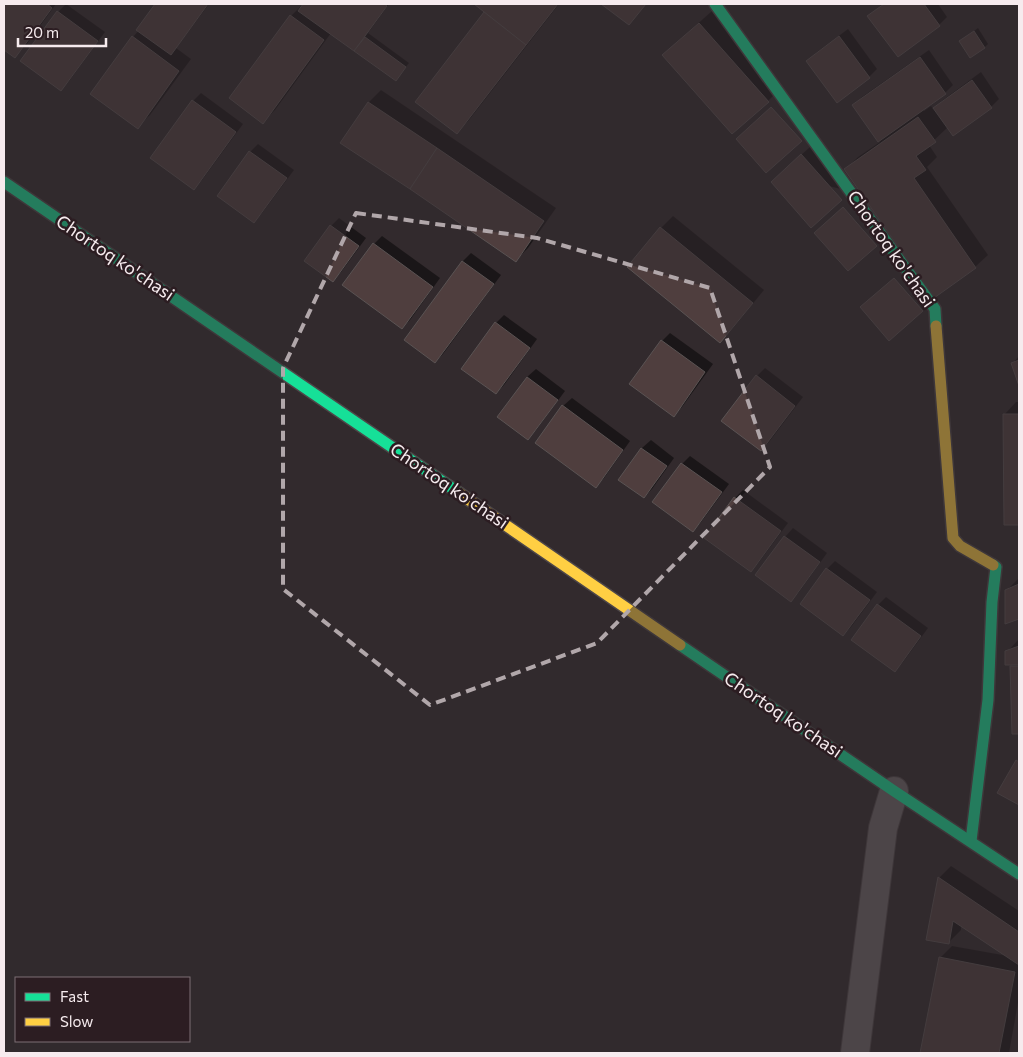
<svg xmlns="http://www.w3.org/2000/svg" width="1023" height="1057" viewBox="0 0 1023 1057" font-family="Commissioner,sans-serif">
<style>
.shadow{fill:#0007}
.building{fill:#4f3e3e;stroke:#5a5353}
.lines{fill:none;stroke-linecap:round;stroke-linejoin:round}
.street-casing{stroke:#4e4749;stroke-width:30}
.fast-casing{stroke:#4e4749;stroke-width:14}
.slow-casing{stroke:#4e4749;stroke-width:14}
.street{stroke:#6d6668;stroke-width:28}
.fast{stroke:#16e098;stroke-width:11}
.slow{stroke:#ffcf43;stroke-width:11}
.marked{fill:none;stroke:#b1a7aa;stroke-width:4;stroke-dasharray:10 6;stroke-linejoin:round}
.labels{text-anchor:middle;stroke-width:5;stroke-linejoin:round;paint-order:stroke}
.street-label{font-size:18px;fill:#f6ebee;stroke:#2c1d22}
</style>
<rect width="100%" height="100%" fill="#322a2d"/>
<g class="shadow">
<path d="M4,4H56L27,44L14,57L4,49Z"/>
<path d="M66,4L105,32L69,81L61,89L22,61L58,12Z"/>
<path d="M157,4H209L176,48L191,59L150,115L137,127L133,37L139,30L138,29Z"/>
<path d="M303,4H389L368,33L409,63L396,79L331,33L275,110L263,122L291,16Z"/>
<path d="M476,4H559L469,120L456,133L417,102L486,12Z"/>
<path d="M603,4H646L629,24Z"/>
<path d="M883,4H938L947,17L939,25L869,16Z"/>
<path d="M712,11L780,89L768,101L676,43Z"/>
<path d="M978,28L988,44L985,47L961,41Z"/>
<path d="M848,29L877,69L869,77L808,61L816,53Z"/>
<path d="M929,50L953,85L945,93L923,109L924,111L931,106L933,109L943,100L981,72L999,99L991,107L948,127L929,145L937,157L927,167L988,255L975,267L935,296L846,169L858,157L880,142L854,105L862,97Z"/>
<path d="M381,90L556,208L528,248L516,260L342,142L369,102Z"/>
<path d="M201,93L243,124L202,180L194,188L193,101Z"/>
<path d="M258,144L294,170L262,213L254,221L250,152Z"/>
<path d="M810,147L849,191L780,174Z"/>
<path d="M673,216L764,290L732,329L720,341L661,228Z"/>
<path d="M339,218L366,238L341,272L332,280L331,226Z"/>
<path d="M382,236L440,278L410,320L401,328L374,244Z"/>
<path d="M471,253L501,275L443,354L435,362L406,340L463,261Z"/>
<path d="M504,315L537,339L504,385L496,393V323Z"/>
<path d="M670,333L713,364L682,407L673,415L631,384L662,341Z"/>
<path d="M1019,356V382L1012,364Z"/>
<path d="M765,368L803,397L769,442L761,450L757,376Z"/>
<path d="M536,369L565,391L536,430L528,438L527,377Z"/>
<path d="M572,398L630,441L604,478L596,486L563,406Z"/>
<path d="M1016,402H1019V524H1005L1004,415Z"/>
<path d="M651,440L674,458L652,489L644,497L620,479L642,448Z"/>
<path d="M690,456L729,484L701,522L693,531L654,502L682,464Z"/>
<path d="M743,490L788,523L759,562L751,570L735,498Z"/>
<path d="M793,528L827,553L799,592L791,600L757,575L785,537Z"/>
<path d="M835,561L877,592L851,627L843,635L827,569Z"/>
<path d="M1019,578V617L1006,622L1007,590Z"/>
<path d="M886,597L928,628L903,662L895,671L878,605Z"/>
<path d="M1019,639V733H1013L1012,666L1014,663L1007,652Z"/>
<path d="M1019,759V804L999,792Z"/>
<path d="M951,866L1019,911V997L1009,1053H922L940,958L952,946L1008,956L961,925V930L948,943L939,878Z"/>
</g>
<g class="building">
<path d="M4,4H47L52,8L15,58L4,50Z"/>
<path d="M155,4H208L171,55L136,30Z"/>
<path d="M303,4H384L387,6L354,51L298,11Z"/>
<path d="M474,4H558L526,45Z"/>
<path d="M601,4H646L629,25Z"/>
<path d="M884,4H924L940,26L898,57L867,16Z"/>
<path d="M57,11L98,41L61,91L20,61Z"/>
<path d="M484,12L526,45L457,134L415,102Z"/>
<path d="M290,15L324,40L263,124L229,98Z"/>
<path d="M699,23L769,102L732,134L662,55Z"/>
<path d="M974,31L985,48L970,58L959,41Z"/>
<path d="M132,36L179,71L138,129L90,94Z"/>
<path d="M839,36L870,78L837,103L806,61Z"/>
<path d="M365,37L406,67L396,81L354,51Z"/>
<path d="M920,57L946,94L878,142L852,105Z"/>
<path d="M972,80L992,108L953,136L933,108Z"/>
<path d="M192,100L236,132L194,190L150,158Z"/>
<path d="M368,102L437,148L410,189L340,143Z"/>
<path d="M771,107L802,141L766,173L736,139Z"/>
<path d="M918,117L936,142L916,156L926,170L914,178L976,268L934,298L844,169Z"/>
<path d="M437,148L544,221L516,262L410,189Z"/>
<path d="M249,151L287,178L254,223L217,196Z"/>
<path d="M801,154L842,200L811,228L771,182Z"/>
<path d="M843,207L877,246L848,271L814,233Z"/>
<path d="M330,225L359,246L333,282L304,261Z"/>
<path d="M660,227L753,303L720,343L627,267Z"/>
<path d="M373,243L433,287L402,329L342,285Z"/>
<path d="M462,261L494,284L435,363L404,340Z"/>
<path d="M894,278L923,311L889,341L860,307Z"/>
<path d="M495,322L530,348L496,394L461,369Z"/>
<path d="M661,340L705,372L674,417L629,384Z"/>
<path d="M1019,360V386L1011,363Z"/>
<path d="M756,375L795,406L761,451L721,421Z"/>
<path d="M527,377L558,400L528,440L497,417Z"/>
<path d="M562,405L623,450L596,488L535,443Z"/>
<path d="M1003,414H1019V525H1004Z"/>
<path d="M641,448L667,466L644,498L618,480Z"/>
<path d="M681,463L722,492L693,532L652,502Z"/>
<path d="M734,497L781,531L751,572L704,538Z"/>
<path d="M784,536L820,562L791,602L755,575Z"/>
<path d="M826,568L870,600L843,636L800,604Z"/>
<path d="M1019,584V619L1005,624V590Z"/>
<path d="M877,604L921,636L895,672L851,640Z"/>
<path d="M1019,646V665H1005V651Z"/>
<path d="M1010,666H1019V734H1012Z"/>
<path d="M1016,760L1019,762V805L997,793Z"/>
<path d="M938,877L1019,932V965L953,921L949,944L926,940Z"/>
<path d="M939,957L1015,972L999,1053H920Z"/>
</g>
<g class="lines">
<defs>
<path id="street" d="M855,1053L883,828L894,791"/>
<g id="fast">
<path d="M715,4L935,309L936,326"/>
<path d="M4,182L459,493"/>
<path d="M680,645L894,791L1019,874"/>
<path d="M971,841L988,700L992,602L996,567L993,565"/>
</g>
<g id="slow">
<path d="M936,326L953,538L960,546L993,565"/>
<path d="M459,493L680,645"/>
</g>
</defs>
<use href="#street" class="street-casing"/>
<use href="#fast" class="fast-casing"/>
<use href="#slow" class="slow-casing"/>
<use href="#street" class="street"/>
<use href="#fast" class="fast"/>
<use href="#slow" class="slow"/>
</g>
<path d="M0 0H1023V1057H0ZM356,213L537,238L710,288L770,467L597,643L430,705L283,589V368Z" fill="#322a2d" fill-opacity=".55" fill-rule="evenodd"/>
<path class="marked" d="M356,213L537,238L710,288L770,467L597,643L430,705L283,589V368Z"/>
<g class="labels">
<g class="street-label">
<text transform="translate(891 249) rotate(55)" y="6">Chortoq ko'chasi</text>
<text transform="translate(115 258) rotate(34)" y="6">Chortoq ko'chasi</text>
<text transform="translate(449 486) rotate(34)" y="6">Chortoq ko'chasi</text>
<text transform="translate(783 715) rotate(34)" y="6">Chortoq ko'chasi</text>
</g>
</g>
<rect width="1023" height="1057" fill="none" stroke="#f6ebee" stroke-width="10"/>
<rect x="15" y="977" width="175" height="65" fill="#2c1d22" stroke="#7d6f74"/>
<rect x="25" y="993" width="25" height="8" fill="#16e098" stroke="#7d6f74"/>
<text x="60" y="1002" font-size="15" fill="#f6ebee">Fast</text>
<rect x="25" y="1018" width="25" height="8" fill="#ffcf43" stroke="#7d6f74"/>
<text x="60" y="1027" font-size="15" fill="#f6ebee">Slow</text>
<path d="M18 38v8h88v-8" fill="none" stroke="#f6ebee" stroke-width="2.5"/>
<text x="25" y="38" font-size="15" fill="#f6ebee" stroke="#2c1d22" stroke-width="4" paint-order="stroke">20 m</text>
</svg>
